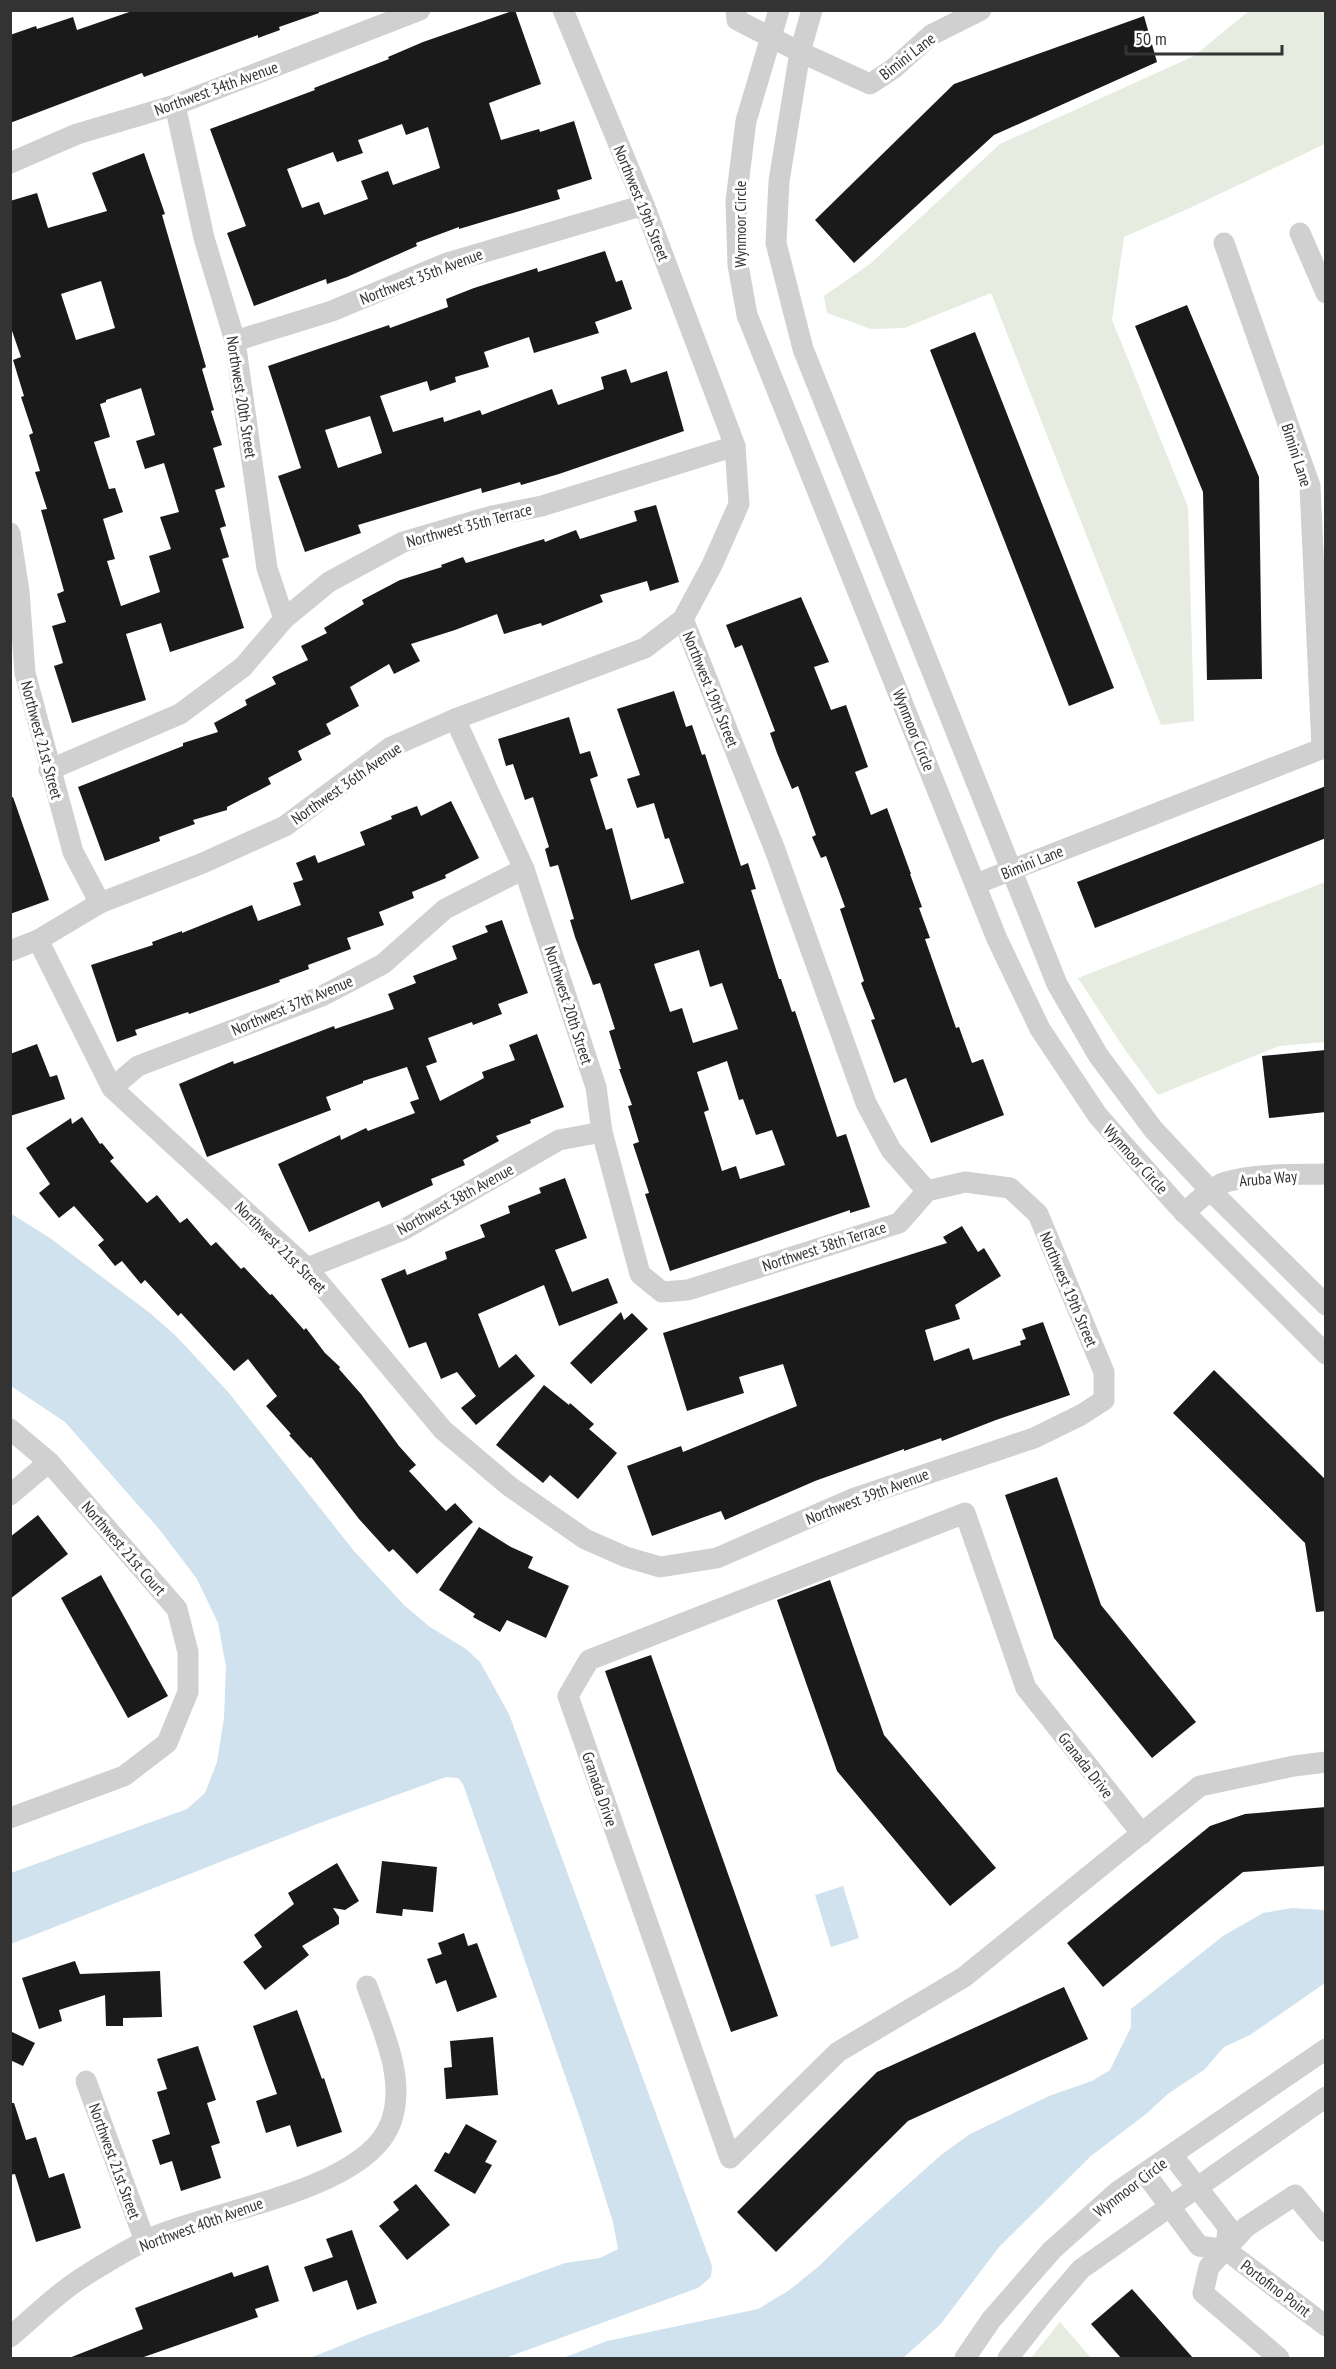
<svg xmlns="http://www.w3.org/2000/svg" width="1336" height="2369" viewBox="0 0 1336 2369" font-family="'PT Sans Narrow',sans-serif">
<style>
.green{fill:#e6ecdf}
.water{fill:#cfe2ee}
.building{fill:#1a1a1a;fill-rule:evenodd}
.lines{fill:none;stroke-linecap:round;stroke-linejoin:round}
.street{stroke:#d0d0d0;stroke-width:21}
.labels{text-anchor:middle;stroke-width:6;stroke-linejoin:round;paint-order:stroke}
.street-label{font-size:16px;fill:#333;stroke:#fff}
</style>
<rect width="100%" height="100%" fill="#fff"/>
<g class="green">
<path d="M1250,10L1325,11V144L1192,207L1124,237L1112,320L1188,507L1194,721L1161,725L991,293L904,328L871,329L827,313L824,296L870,264L1000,144L1194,56Z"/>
<path d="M1325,882V1042L1279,1046L1158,1095L1123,1047L1078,978Z"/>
<path d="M1060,2322L1091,2358H1031Z"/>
</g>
<g class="water">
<path d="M10,1213L50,1238L150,1313L176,1336L229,1393L354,1551L404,1605L430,1627L466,1649L480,1662L509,1714L712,2266L711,2277L698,2288L505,2358H310L367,2335L565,2263L600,2258L618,2249L613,2222L582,2124L463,1784L458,1778L446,1777L317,1824L11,1944V1873L187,1809L205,1793L217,1762L224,1718L226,1667L218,1623L197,1579L159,1529L65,1422L11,1386Z"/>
<path d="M843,1886L859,1938L831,1947L815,1895Z"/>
<path d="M1292,1908L1325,1910V1983L1250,2035L1224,2047L1204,2070L1169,2093L1146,2114L1091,2156L999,2247L940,2325L903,2358H563L607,2341L758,2309L788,2291L818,2267L850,2236L941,2155L970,2134L1049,2096L1092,2081L1110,2070L1131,2027V2009L1223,1936L1263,1913Z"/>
</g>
<g class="building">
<path d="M135,10H319V13L279,27L280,30L258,38V35L144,77L142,73L10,123V35L36,26L37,29L73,17L77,30Z"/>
<path d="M515,10L541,84L489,103L501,140L539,129L540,132L574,121L592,179L557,190L560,199L459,229V227L416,243L417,246L347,277L327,284L326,279L254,306L227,233L246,226L210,129L315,90L314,88L389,59L388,57L423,42ZM402,124L406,135L428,127L440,168L393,185L388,171L361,181L368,199L324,215L319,202L302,208L287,169L333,152L337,162L363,153L358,140Z"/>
<path d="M1144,16L1157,62L994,135L854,263L815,220L954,84Z"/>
<path d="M144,153L165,214L162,215L206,367L202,369L214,410L211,411L222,445L213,448L225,487L215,490L226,526L220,528L229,557L222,559L244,628L170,652L161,623L126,634L146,700L72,723L54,666L63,663L52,626L66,622L57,594L64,591L41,510L47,509L35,472L40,471L29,435L33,433L21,397L24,396L13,360L21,357L10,325V201L37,193L48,228L107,211L92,173ZM101,281L115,328L76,340L61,294ZM141,388L155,435L136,441L145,469L164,463L179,512L160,517L171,549L149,556L160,592L121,606L107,561L115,559L103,519L123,512L115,488L109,489L94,442L110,437L100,404L106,402V400Z"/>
<path d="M605,251L616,282L622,280L632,309L595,322L599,333L534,353L529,337L484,352L489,367L455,377L456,382L430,391L427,381L380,396L393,432L443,417L444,422L480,410L482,415L552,389L558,405L604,389L601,377L626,369L631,383L667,371L684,431L559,474L521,485L520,482L482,493L481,488L358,525L361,533L305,552L278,476L301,468L268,366L389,325L390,328L448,307L446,299L474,288L537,268L538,272ZM370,416L382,453L338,468L325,430Z"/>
<path d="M1187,305L1259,477L1262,679L1207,680L1203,492L1135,326Z"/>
<path d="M975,332L1114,688L1069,706L930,350Z"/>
<path d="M656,505L679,582L650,591L647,581L600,595L603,602L542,626L541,623L504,634L497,614L455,630L411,644L420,661L394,674L389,664L350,687L359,706L326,724L331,734L298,751L302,760L268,778L271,784L227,807V810L193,820L195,824L159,837L160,841L105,861L78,787L183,746V743L218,732L214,723L247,705L245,700L276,684L272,677L308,660L301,646L327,633L324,628L364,604L362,600L400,580L442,567L441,565L463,557L466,563L544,539L545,542L576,530L580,539L637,521L634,511Z"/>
<path d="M801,597L829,662L814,667L831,710L846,705L868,767L855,772L871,815L887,808L911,874H910L922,907L919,908L930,938L925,939L956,1028L959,1027L972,1063L983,1059L1004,1115L931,1143L906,1078L894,1083L871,1020L875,1019L861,983L864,981L840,909L845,907L826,856L821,858L812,837L816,835L798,786L792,789L777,753L770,733L775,731L742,645L735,648L726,625Z"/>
<path d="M674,691L686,727L692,725L702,755L705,754L741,866L748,863L756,889L751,890L779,979H781L792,1012L795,1011L837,1137L846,1134L870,1207L850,1213V1210L670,1271L645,1194L649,1193L633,1144L639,1142L628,1106L632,1105L619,1069H621L609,1031L615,1029L600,983L593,985L575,937L570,920L574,919L558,865L550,867L545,849L549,847L533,797L525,800L513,764L506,766L498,739L569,717L580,754L590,751L598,776L590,779L606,830L612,828L631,900L684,883L669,838L665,839L654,803L637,808L627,779L640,775L617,709ZM699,950L710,987L722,983L738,1029L693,1043L682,1008L670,1012L654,964ZM727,1061L739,1100L743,1099L756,1135L772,1130L785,1165L740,1179L736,1166L722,1171L704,1112L709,1110L697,1072Z"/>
<path d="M1326,786V838L1095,928L1077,882Z"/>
<path d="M13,797L49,900L10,914V798Z"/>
<path d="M451,801L479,858L445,875L446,878L412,892L414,898L379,912L384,925L347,938L351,949L308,965L309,969L279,980L280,982L189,1014L188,1012L135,1030L137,1035L117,1042L91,965L153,945L152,942L182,931V933L252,905L258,921L301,905L293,883L303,880L296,863L315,855L318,863L365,845L360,832L392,819L391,816L417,806L421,816Z"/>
<path d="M502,920L528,993L498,1004L502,1014L473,1025L472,1022L428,1038L437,1062L426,1066L440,1101L484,1078L482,1072L515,1060L509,1045L537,1034L564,1107L530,1120L531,1123L496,1136L499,1141L463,1160L465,1165L431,1179L433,1185L382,1208L379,1201L309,1232L278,1164L340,1135L341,1140L366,1128L368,1131L415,1113L410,1102L419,1099L407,1067L363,1081V1083L326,1097L331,1110L207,1157L179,1084L233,1061L234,1064L334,1026L335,1029L394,1009L388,994L416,983L413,976L457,959L452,946L488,932L485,926Z"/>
<path d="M37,1044L50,1077L57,1075L65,1099L10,1116V1054Z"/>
<path d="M1326,1050V1112L1269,1118L1262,1056Z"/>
<path d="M82,1117L100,1144L102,1143L114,1158L110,1161L147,1203L157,1195L180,1223L187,1218L211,1246L216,1242L241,1269L244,1267L270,1295L272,1294L304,1330L306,1328L325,1353L340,1367L339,1369L361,1394L399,1446L416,1465L409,1471L446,1511L455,1503L473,1522L417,1574L393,1549L389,1552L359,1519L311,1457L310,1458L289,1435L291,1434L266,1406L277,1396L248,1359L234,1371L181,1313L178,1316L145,1280L141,1284L122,1261L115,1266L98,1245L104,1240L74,1206L59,1218L39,1193L50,1184L26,1148L71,1118L72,1124Z"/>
<path d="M565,1178L587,1238L555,1250L572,1292L608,1278L618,1303L559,1326L544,1285L478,1314L499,1368L516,1354L535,1376L476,1425L461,1408L476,1396L457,1372L441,1379L426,1342L409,1348L381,1279L405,1269L407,1275L447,1259L445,1252L485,1237L480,1225L510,1213L508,1206L541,1193L539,1188Z"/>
<path d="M962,1226L978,1252L984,1248L1001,1276L955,1305L960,1319L925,1330L934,1361L969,1348L973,1360L1021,1345L1020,1341L1026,1339L1022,1329L1043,1322L1070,1395L996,1420L942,1441L941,1438L904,1451V1449L815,1481L725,1520L721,1511L652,1536L627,1466L681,1446L683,1452L797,1406L783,1364L739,1377L744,1393L687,1411L663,1333L947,1243L943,1237Z"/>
<path d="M621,1312L624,1320L632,1313L648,1329L591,1384L570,1363Z"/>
<path d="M1214,1370L1326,1480V1611L1316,1612L1305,1543L1173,1413Z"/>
<path d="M544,1385L569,1405L570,1403L594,1424L589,1429L617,1453L578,1499L550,1475L543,1483L496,1445Z"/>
<path d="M1057,1477L1101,1605L1196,1722L1152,1758L1054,1638L1005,1495Z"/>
<path d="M38,1515L68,1554L10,1599V1537Z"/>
<path d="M479,1527L511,1547L533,1557L528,1568L569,1586L546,1638L507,1620L500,1632L473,1617L475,1614L439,1590Z"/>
<path d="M101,1575L168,1696L128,1718L61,1598Z"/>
<path d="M830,1580L884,1735L996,1868L950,1906L837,1771L777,1600Z"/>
<path d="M651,1655L778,2016L731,2032L605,1671Z"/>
<path d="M1326,1807V1866L1243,1872L1103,1987L1067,1943L1210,1826L1245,1814Z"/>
<path d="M382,1861L437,1867L433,1912L403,1909L402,1916L376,1913Z"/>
<path d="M337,1863L359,1901L345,1910L333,1908L339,1917V1924L302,1946L309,1955L265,1990L243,1962L262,1947L254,1935L294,1904L288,1893Z"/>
<path d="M464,1933L468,1946L477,1943L497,1997L457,2012L446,1980L436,1984L427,1959L442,1954L438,1943Z"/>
<path d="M75,1961L80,1974L160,1971L162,2017L123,2018V2026H106L105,1995L59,2010L62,2021L39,2029L22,1978Z"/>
<path d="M1064,1987L1088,2039L908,2121L776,2252L737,2212L877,2072Z"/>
<path d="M297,2010L322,2079L324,2078L342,2132L297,2147L290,2125L266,2133L256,2101L277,2094L253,2026Z"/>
<path d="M10,2031L35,2043L23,2066L10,2060Z"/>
<path d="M493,2037L498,2095L446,2099L444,2068L452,2067L450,2041Z"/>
<path d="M198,2046L216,2100L207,2103L220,2143L211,2146L221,2178L181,2191L172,2161L160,2165L152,2140L170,2134L157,2092L167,2089L157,2059Z"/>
<path d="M10,2103H14L26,2140L36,2137L49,2178L64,2173L81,2228L36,2242L15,2174L10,2175Z"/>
<path d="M466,2124L497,2141L485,2162L492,2165L475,2194L434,2171L445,2152L449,2154Z"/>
<path d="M416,2184L450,2225L407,2260L379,2226L399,2210L393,2202Z"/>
<path d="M352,2230L377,2303L357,2310L347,2280L313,2292L304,2267L333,2257L326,2239Z"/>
<path d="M268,2265L279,2301L255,2309L258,2317L141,2358H69L143,2329L135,2308L232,2272L234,2277Z"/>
<path d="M1132,2289L1193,2358H1121L1091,2324Z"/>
</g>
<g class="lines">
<g class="street">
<path d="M736,10L737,20L800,52L870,84L893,69L931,35L981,10"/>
<path d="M779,10L746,121L736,201L738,265L747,315L997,939L1040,1029L1098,1116L1177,1205L1326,1354"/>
<path d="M812,10L800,52L779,181L776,243L803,349L1057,984L1098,1055L1153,1129L1211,1191L1326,1305"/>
<path d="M175,105L204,238L235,341L267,568L284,619"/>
<path d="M10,163L77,134L175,105L420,10"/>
<path d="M1300,233L1326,293"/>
<path d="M1224,243L1310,486L1322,748"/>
<path d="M235,341L332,311L447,263L644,205"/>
<path d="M10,533L19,591L25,673L73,852L100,903"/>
<path d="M683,619L775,850L866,1103L891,1150L927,1191"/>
<path d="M49,770L180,714L243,667L284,619L329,582L403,542L492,516L542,506L735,446"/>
<path d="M976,884L1326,747"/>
<path d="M38,940L112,1088L307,1268L443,1430L509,1486L585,1539L626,1557L660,1567L717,1558L852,1499L1034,1438L1081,1415L1104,1400V1372L1038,1214L1010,1188L965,1182L927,1191L899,1223L688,1290L662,1292L640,1274L602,1132L596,1087L524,869L455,719"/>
<path d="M10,951L38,940L100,903L203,863L285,826L391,747L455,719L645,648L683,619L712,565L739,504L735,446L644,205L563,10"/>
<path d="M112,1088L138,1066L322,996L383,964L445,909L524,869"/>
<path d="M1184,1213C1197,1202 1211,1187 1226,1182C1257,1173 1294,1175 1326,1174"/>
<path d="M307,1268L403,1230L559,1140L602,1132"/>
<path d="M10,1429L49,1462L177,1609L188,1652V1692L167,1743L124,1776L10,1818"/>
<path d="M10,1495L49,1462"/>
<path d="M1142,1834L1026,1688L965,1513L589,1660L568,1696L730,2158L838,2052L964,1977L1200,1786L1294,1766L1326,1762"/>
<path d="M86,2081L145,2241"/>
<path d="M1172,2155L1228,2227L1226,2250"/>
<path d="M1145,2173L1199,2246L1226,2250L1326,2326"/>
<path d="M10,2337C33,2318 55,2295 80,2279C100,2266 122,2253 143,2242C205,2210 366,2193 391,2122C407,2078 381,2027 367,1986"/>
<path d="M965,2358L991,2320L1052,2250L1117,2192L1326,2049"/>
<path d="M1008,2358L1045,2311L1081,2269L1326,2097"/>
<path d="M1279,2358L1203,2293L1209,2267L1246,2227L1295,2195L1326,2232"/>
</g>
</g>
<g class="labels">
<g class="street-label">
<text transform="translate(907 56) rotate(-38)" y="6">Bimini Lane</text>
<text transform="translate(216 88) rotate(-20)" y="6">Northwest 34th Avenue</text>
<text transform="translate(642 203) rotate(68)" y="6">Northwest 19th Street</text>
<text transform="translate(740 224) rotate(-90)" y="6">Wynmoor Circle</text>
<text transform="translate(421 276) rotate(-21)" y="6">Northwest 35th Avenue</text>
<text transform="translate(242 397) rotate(81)" y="6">Northwest 20th Street</text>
<text transform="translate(1297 455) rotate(72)" y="6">Bimini Lane</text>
<text transform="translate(469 525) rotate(-15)" y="6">Northwest 35th Terrace</text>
<text transform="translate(711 689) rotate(68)" y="6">Northwest 19th Street</text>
<text transform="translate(914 730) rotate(68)" y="6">Wynmoor Circle</text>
<text transform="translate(42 740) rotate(75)" y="6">Northwest 21st Street</text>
<text transform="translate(346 783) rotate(-35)" y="6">Northwest 36th Avenue</text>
<text transform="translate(1032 862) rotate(-22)" y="6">Bimini Lane</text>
<text transform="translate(292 1005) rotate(-23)" y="6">Northwest 37th Avenue</text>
<text transform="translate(569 1005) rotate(72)" y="6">Northwest 20th Street</text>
<text transform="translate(1136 1159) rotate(48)" y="6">Wynmoor Circle</text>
<text transform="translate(1268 1178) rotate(-5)" y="6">Aruba Way</text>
<text transform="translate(455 1199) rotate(-29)" y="6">Northwest 38th Avenue</text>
<text transform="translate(824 1246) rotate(-18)" y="6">Northwest 38th Terrace</text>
<text transform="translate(281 1247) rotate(45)" y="6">Northwest 21st Street</text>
<text transform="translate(1069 1289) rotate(67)" y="6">Northwest 19th Street</text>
<text transform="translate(867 1496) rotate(-21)" y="6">Northwest 39th Avenue</text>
<text transform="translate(124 1548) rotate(49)" y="6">Northwest 21st Court</text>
<text transform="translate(1086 1765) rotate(52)" y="6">Granada Drive</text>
<text transform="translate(600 1789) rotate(71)" y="6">Granada Drive</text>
<text transform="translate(115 2161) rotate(70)" y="6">Northwest 21st Street</text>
<text transform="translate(1130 2187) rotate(-37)" y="6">Wynmoor Circle</text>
<text transform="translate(201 2224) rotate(-20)" y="6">Northwest 40th Avenue</text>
<text transform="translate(1276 2288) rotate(37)" y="6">Portofino Point</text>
</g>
</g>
<rect width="1336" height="2369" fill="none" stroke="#333333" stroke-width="24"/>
<path d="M1126 45v9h156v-9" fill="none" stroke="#333333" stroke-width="3"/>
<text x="1135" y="45" font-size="18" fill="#333333" stroke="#ffffff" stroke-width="4.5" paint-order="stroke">50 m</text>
</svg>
